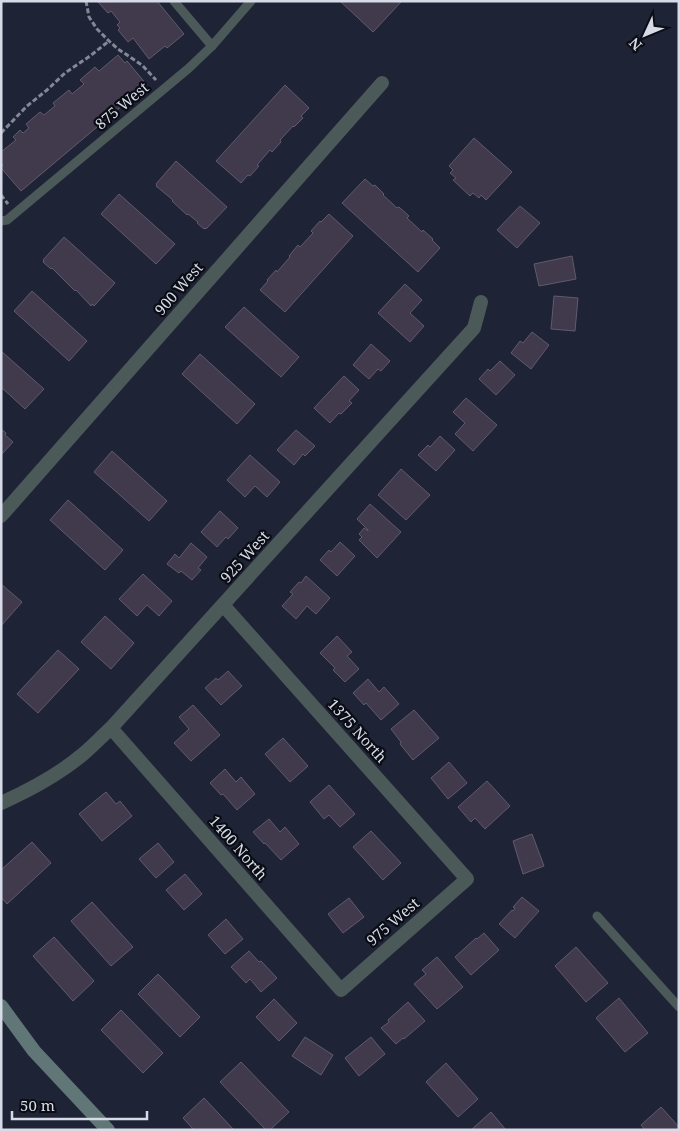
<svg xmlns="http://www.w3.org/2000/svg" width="680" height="1131" viewBox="0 0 680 1131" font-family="'Noto Serif',serif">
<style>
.building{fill:#41394c;stroke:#62596e}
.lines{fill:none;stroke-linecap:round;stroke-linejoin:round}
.path{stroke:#838897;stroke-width:3;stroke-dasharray:5 2.5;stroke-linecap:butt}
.service{stroke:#4c5959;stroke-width:9}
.minor{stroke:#4c5959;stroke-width:14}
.secondary{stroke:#617677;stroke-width:14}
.labels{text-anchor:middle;stroke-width:4.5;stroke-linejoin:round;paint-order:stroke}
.street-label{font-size:15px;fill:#d6dbe7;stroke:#0b0d15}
</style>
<rect width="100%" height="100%" fill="#1e2436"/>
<g class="building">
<path d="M157,1L184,34L167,48L165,46L149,59L133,38L128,42L118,30L120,28L117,25L120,22L111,11L108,13L98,2Z"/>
<path d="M340,1H400L401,2L373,32Z"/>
<path d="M118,55L125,63L127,61L147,85L21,191L1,168L3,165L1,163V152L16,140L13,137L20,130L23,133L29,128L26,124L40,112L44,115L55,106L53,103L69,90L72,94L84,84L80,80L95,67L99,71Z"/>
<path d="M285,85L309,108L301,116L303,118L294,127L293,126L280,140L281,142L272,152L270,150L257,165L259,166L250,176L248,175L241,183L216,161Z"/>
<path d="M474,138L512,172L486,200L481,195L479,198L473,193L470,196L453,180L456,178L450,173L453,170L449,166Z"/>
<path d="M176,161L227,207L206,229L205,228L204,229L197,223L198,222L188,214L187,215L172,201L173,200L156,186L157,185L156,184Z"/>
<path d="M365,179L373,186L375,185L384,194L383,195L397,208L399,207L409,216L407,218L422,232L423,230L433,239L432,240L440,248L418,272L342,203Z"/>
<path d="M119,194L175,244L156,264L101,214Z"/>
<path d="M520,206L540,223L517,248L497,230Z"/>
<path d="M329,214L353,236L285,312L260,290L268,281L267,280L276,270L277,272L290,257L289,256L298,245L300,247L313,233L311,231L320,221L321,222Z"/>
<path d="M64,237L115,283L94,306L92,304L91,306L76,290L75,291L52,268L51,269L43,262L44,261L43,260Z"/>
<path d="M572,256L576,279L539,286L534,264Z"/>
<path d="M405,284L422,300L410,313L424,326L410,342L378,313Z"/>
<path d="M32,291L87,341L69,361L14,311Z"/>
<path d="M554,296L578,298L575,331L551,329Z"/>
<path d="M244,307L299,357L281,377L225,327Z"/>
<path d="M532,332L549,345L531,369L511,353L520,341L523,343Z"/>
<path d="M371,344L390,361L381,371L378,369L369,379L353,365Z"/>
<path d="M1,351L44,389L25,409L1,387Z"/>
<path d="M200,354L255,404L237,424L182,374Z"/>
<path d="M500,361L515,375L496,395L479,379L488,369L490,371Z"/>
<path d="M344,376L359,390L349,401L352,403L341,414L339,413L330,423L314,408Z"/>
<path d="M466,398L497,425L473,451L455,434L465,423L453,412Z"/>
<path d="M1,429L6,433L5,435L13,442L1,455Z"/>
<path d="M296,430L315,446L305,456L303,454L294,465L277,450Z"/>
<path d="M440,436L455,450L436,471L418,455L428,445L430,447Z"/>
<path d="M112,451L167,501L149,521L94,472Z"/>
<path d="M250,455L280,482L267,497L255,486L245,497L227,480Z"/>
<path d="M401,469L430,495L406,520L378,495Z"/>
<path d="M68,500L123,550L105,570L50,520Z"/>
<path d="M370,504L401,532L377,558L359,540L362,537L359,534L364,528L368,531V530L357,519Z"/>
<path d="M220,511L238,528L228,539L226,537L217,547L201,532Z"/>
<path d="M340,542L355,556L337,576L320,560L329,550L331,552Z"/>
<path d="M191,543L207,557L198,568L201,570L192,580L181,571L179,573L167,564L175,554L179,558Z"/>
<path d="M143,574L172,601L159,616L147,605L137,616L119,599Z"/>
<path d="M306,576L330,598L316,614L307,606L296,619L282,606L293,594L290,592L299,582L301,583Z"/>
<path d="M1,584L22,602L1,626Z"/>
<path d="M105,616L134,643L111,669L81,642Z"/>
<path d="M337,636L352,652L347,656L359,669L345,682L333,670L335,668L320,653Z"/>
<path d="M58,650L79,669L38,713L17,694Z"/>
<path d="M228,671L242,686L221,705L205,688L216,678L218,680Z"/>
<path d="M368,679L379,692L384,687L399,704L381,720L366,703L364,705L353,693Z"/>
<path d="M193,705L220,735L191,761L174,743L189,729L179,717Z"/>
<path d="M414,710L439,738L413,760L400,744L401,742L391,729Z"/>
<path d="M283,738L308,766L290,782L265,754Z"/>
<path d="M449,762L467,783L448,799L431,778Z"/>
<path d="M225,769L236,782L241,777L255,794L237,810L223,794L221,795L210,783Z"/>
<path d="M487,781L510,806L485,829L475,818L471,822L458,807Z"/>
<path d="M329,785L355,814L340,827L329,815L324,819L310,802Z"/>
<path d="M106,792L116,804L120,801L132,816L102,841L79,814Z"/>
<path d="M269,819L280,832L285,827L299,844L281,860L265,843L264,844L253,832Z"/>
<path d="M371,831L401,863L383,880L353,847Z"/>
<path d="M532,834L544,866L523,874L513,841Z"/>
<path d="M32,842L51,863L7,904L1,897V870Z"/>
<path d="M158,843L174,862L156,878L139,859Z"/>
<path d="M185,874L202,894L184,910L166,890Z"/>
<path d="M522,897L539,911L515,938L499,924L512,910L513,911L515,908L513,907Z"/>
<path d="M349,898L364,917L343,933L328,914Z"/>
<path d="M92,902L133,947L111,966L71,921Z"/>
<path d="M226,919L243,939L225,954L208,935Z"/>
<path d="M484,933L499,950L471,975L455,957L476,938L477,939Z"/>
<path d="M54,937L94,981L73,1001L33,956Z"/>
<path d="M576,947L608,983L586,1002L555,966Z"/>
<path d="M249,951L259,962L261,961L277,978L261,992L250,979L246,983L231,967Z"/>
<path d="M437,957L463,987L437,1009L414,984L426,974L422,970Z"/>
<path d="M158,974L200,1017L180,1037L138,994Z"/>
<path d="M619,998L648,1033L625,1052L596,1018Z"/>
<path d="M274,999L297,1023L279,1041L256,1017Z"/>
<path d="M408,1002L425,1021L404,1039L403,1038L396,1044L381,1028L389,1022L388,1020Z"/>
<path d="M121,1010L163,1053L143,1073L101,1030Z"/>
<path d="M305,1037L333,1055L321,1075L292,1056Z"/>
<path d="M371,1037L385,1054L359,1076L345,1058Z"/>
<path d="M241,1062L289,1112L270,1130H266L220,1082Z"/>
<path d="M446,1063L478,1099L458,1117L426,1082Z"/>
<path d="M204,1098L234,1130H194L183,1118Z"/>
<path d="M661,1107L679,1127V1130H645L641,1125Z"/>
<path d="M491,1112L506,1130H471Z"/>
</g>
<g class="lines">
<g class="path">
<path d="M86,1L89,17L97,29L109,41L118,49L142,65L156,80"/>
<path d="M1,2L2,1"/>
<path d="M1,133L27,106L47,90L65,73L90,56L109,41"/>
<path d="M1,195L8,204"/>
</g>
<g class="service">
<path d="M174,1L212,46"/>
<path d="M1,221L7,220L189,68L212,46L251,1"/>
<path d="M597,916L679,1007"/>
</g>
<g class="minor">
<path d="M1,516L382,83"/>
<path d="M111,728L341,990L467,879L223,605"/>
<path d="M1,803C30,790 58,775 82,755C92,747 101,737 111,728L474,328L481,302"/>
</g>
<path class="secondary" d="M1,1006L34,1051L108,1130"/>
</g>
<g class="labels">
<g class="street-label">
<text transform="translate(122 106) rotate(-40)" y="5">875 West</text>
<text transform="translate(179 289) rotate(-49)" y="5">900 West</text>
<text transform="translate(245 557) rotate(-48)" y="5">925 West</text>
<text transform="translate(357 731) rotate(48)" y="5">1375 North</text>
<text transform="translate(238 848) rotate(49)" y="5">1400 North</text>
<text transform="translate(393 922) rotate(-41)" y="5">975 West</text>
</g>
</g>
<rect width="680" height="1131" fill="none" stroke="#d6dbe7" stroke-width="5"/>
<g transform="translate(645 35) rotate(226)" stroke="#0b0d15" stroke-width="4" paint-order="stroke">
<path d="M0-4L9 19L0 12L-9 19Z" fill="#d6dbe7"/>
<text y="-8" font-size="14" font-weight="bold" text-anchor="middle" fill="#d6dbe7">N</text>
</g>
<path d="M12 1111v8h135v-8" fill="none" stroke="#d6dbe7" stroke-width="2.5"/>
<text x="20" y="1111" font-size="15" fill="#d6dbe7" stroke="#0b0d15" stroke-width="4" paint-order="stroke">50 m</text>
</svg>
